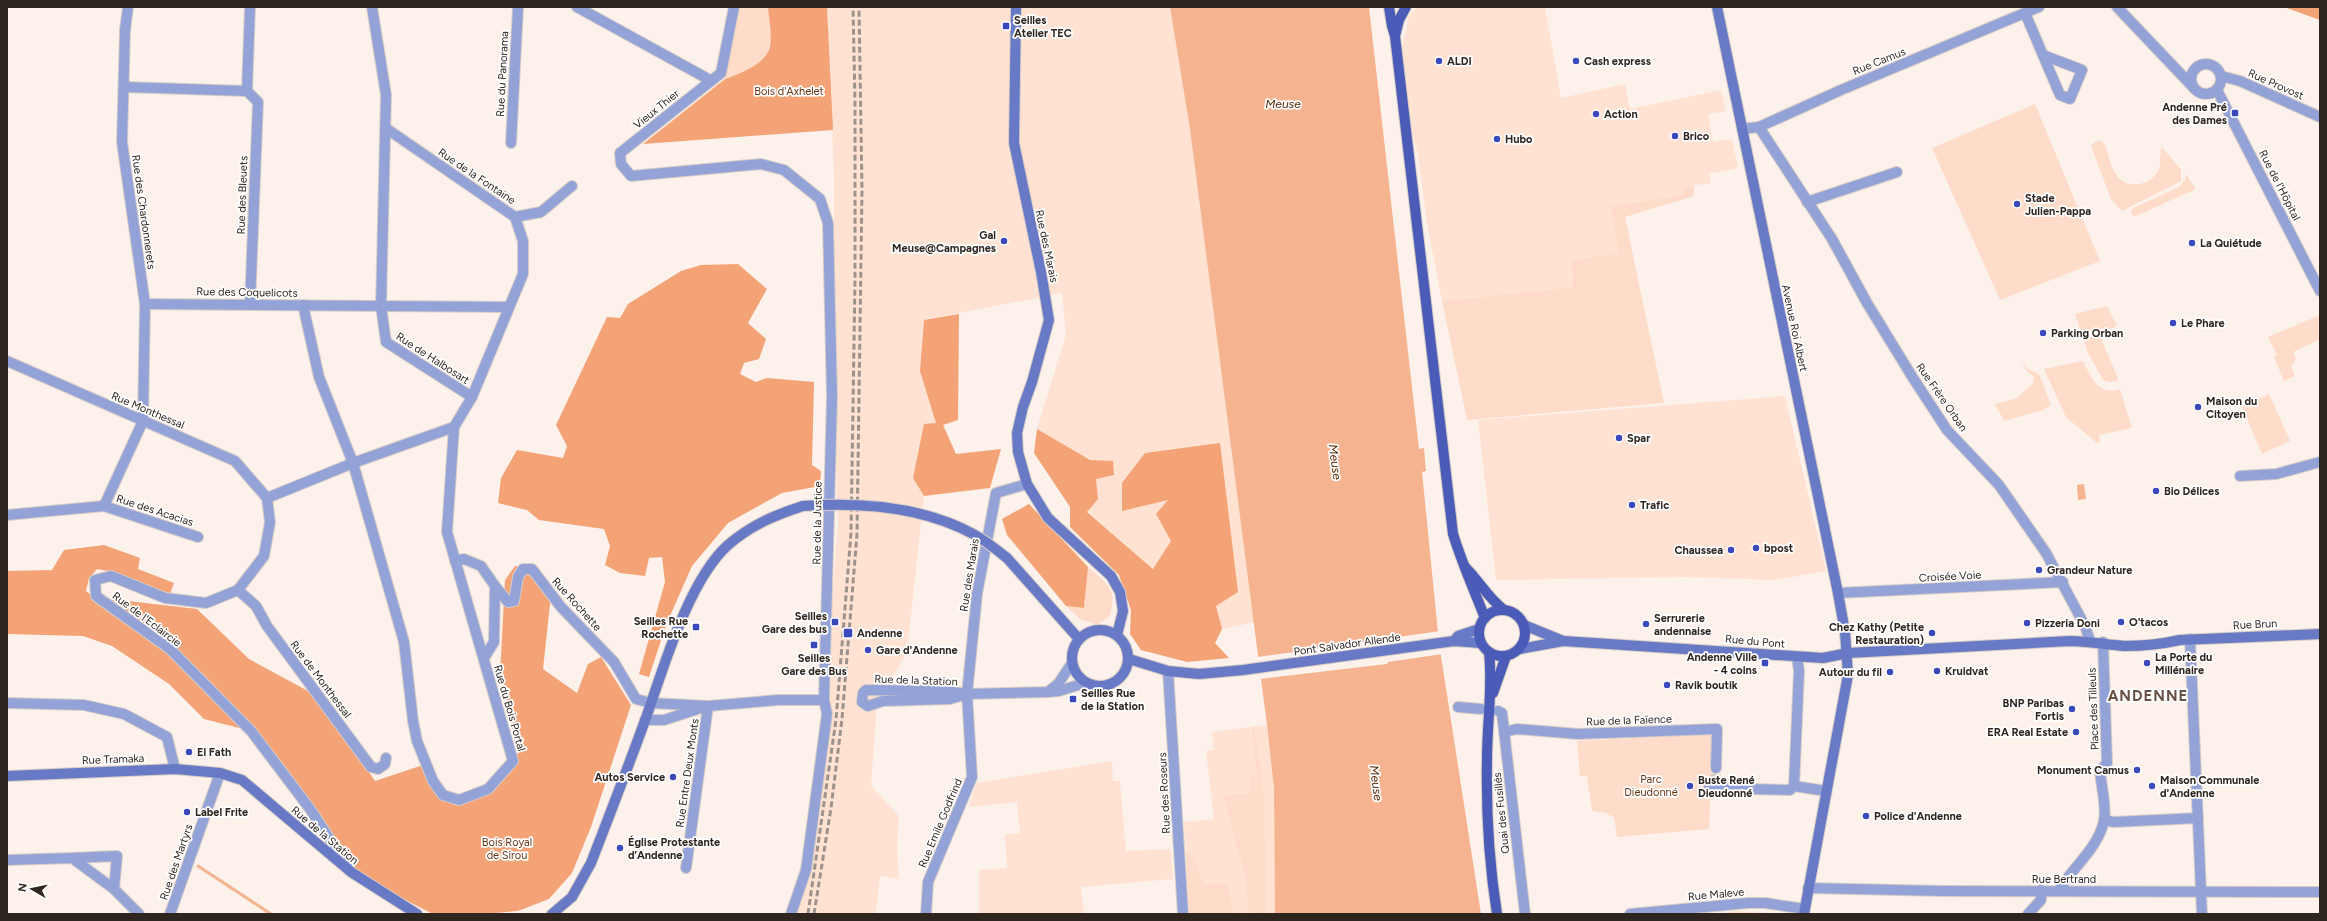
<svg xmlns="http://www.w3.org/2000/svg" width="2327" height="921" viewBox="0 0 2327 921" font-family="Figtree,sans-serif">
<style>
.built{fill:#ffe2d2}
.green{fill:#fedcc9}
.forest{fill:#f3a375}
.water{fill:#f5b48f}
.pier{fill:#fdf1eb}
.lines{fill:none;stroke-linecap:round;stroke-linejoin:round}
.stream{stroke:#f5b48f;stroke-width:3}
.minor-tunnel{stroke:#d4c8c2;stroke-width:10;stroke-dasharray:10 5;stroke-linecap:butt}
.minor-casing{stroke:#d8ccc6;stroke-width:12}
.tertiary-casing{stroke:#d8ccc6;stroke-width:12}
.secondary-casing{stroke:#d8ccc6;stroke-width:12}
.primary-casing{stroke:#d8ccc6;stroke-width:12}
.minor{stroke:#94a3d7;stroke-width:10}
.tertiary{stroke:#94a3d7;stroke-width:10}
.secondary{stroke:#687ac6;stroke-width:10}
.primary{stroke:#4a5bb8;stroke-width:10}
.rail{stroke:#9d928c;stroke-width:3;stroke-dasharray:6 3;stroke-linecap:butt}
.secondary-bridge-casing{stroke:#d8ccc6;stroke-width:12;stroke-linecap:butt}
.secondary-bridge{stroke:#687ac6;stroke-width:10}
.poi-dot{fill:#3b48bb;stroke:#fff;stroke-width:1.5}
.labels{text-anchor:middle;stroke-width:3.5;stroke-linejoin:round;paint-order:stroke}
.poi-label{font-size:11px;font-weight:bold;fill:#2f251f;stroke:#fff;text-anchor:start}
.street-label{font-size:11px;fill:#2f251f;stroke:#fff}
.park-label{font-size:11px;fill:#6a3715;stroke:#fff}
.water-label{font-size:12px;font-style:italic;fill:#552400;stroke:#fff}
.district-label{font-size:15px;font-weight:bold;letter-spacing:1px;fill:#685144;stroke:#fff}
</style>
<rect width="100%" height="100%" fill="#fdf1eb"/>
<g class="built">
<path d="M827,7H1170L1190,129L1255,622L1222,629L1087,511L1037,429L1066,335L1062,293L924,320L920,371L937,423L913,477L924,496L907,652L877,704L871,786L899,816L897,848L899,879L880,876L876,914H796L820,761L838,523L834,384V178Z"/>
<path d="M1417,7H1545L1561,98L1625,84L1630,109L1721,90L1726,111L1708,114L1713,142L1732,139L1738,168L1709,174L1711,183L1683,187V195L1611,206L1618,255L1572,260L1573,287L1442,301L1427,223L1418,155L1412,131L1402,48L1409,16Z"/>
<path d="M1785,396L1826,571L1775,580L1685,577L1496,580L1478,420Z"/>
<path d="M1267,725L1274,788L1275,914H1189L1184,822L1214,819L1206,751L1214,750L1212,732Z"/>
<path d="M1112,761L1113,781H1120L1126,851L1171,849L1173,879L1081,887L1084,914H979V870L1007,868L1005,835L1020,833L1017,802L969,807L976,783Z"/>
<path d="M1735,911L1787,914H1716Z"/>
</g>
<g class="green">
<path d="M739,7H768C769,19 773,39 769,50C763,65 739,74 725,79Z"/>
<path d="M2035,104L2100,261L2000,300L1932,148Z"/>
<path d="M2096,141H2101L2105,145C2112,162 2112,187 2139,184C2146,183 2153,179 2157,173C2163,164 2158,154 2162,147L2181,170V181L2122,211L2111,199L2091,146Z"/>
<path d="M2186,174L2196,189L2136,216L2132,215L2131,211L2133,208L2179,187L2185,180Z"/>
<path d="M1694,186V196L1625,217L1664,403L1467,420L1442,301L1573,287L1572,260L1618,254L1611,206L1683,195V187Z"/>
<path d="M2107,306L2117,326L2099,334L2117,376L2118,381L2109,382L2103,380L2088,353L2075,314Z"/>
<path d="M2320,315V343L2318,340L2293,352L2296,359L2291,366L2295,376L2284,381L2274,357L2277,355L2268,337Z"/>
<path d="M2021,360L2028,369L2039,374L2051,405L2043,410L2004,421L1995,404L2017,398L2033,383L2034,377L2027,371Z"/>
<path d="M2083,361C2091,377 2098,396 2120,389L2132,428L2099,435L2100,441L2097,443L2066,417L2044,369Z"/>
<path d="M2269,394L2290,441L2262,454L2242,407Z"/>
<path d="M1088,567C1107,583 1118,590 1110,616L1097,625L1080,619L1066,606L1084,608Z"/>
<path d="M1254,726L1264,800L1266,914H1249L1245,875L1224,796L1251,793L1249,778L1257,776L1252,727Z"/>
<path d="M1713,734L1709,829L1617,837L1614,818L1606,813L1592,811L1587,776H1580L1577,741Z"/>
<path d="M1192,853L1203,884H1228L1233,914H1189L1186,854Z"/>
</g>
<g class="forest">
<path d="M768,7H827L833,130L643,144L725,79C739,74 763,65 769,50C773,39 769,19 768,7Z"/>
<path d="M2284,7H2320V20Z"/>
<path d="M738,264L767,289L748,323L766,339L759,359L744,363L740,374L756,382L767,378L814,382L812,465L821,471L820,486L782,493L728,523L692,566L666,625L649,677L639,674L665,582L662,557L649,558L645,576L620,573L605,565L610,546L604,529L539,520L527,510L498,503L501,478L517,450L563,458L567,446L556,425L607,317L620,318L628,304L681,271L701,265Z"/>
<path d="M959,314L958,420L943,425L956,454L1001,449L990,488L924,496L913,478L924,424L936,423L920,371L924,320Z"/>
<path d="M1037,429L1090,460L1113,461L1114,475L1096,479L1098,499L1087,512L1153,569L1171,541L1156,514L1168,500L1122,511V483L1145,453L1220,443L1238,592L1216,606L1222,629L1215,643L1229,658L1187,662L1141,650L1130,634L1131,610L1119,575L1070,527V507L1034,453Z"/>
<path d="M1029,504L1088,567L1084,608L1066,606L1007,535L1002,519Z"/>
<path d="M104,545L140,558L138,569L174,583L170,594L113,572L97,569L89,578L86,591L94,597L197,609L249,659L319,697L375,781L426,764L433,781L459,800L488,789L518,753L500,674L505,580L515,566L532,569L551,595L543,669L577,693L588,664L601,657L631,705L591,827L572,873L549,899L518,911L483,914H433L351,872L251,731L204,719L169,684L112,646L83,636L7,634V571L52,570L64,550Z"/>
</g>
<g class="water">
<path d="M1170,7H1369L1419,449L1424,448L1426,471L1422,472L1439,643L1481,914H1275L1274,788L1267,725L1190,129Z"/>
<path d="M2084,484L2086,499L2078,500L2077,485Z"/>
</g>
<path class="pier" d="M1440,631L1443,654L1388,662L1387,664L1260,679L1257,657L1308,650L1309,648L1314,649Z"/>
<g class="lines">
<path class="stream" d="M198,866L271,914"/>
<path class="minor-tunnel" d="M1715,784L1716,768"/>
<defs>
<g id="minor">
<path d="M577,7L710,80"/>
<path d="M734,7L721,73L620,153L621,164L631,176L761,164L784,170L820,199L828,223L832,397L824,700"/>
<path d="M2117,7L2193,87"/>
<path d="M2025,13L2060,95L2070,99L2082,70L2043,55"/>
<circle cx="2206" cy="79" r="15"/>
<path d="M2221,76L2240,81L2320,117"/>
<path d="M124,87L247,91L250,7"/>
<path d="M2217,90L2320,291"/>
<path d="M247,91L258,102L250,304"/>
<path d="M1759,127L1832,239L1867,303L1913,378L1947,430L1999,485L2046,553L2085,626L2090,641"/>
<path d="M387,129L515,217L523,241V274L472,397"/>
<path d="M1742,129L1759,127L1841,90L2039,7"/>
<path d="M511,143L518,7"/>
<path d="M1807,202L1897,172"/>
<path d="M515,217L541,212L572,186"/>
<path d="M145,304L509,307"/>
<path d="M303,305L319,377L353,463L404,642L413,721L417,741L433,781L443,795L459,800L488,789L513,761L447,532L454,427"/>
<path d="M2240,476L2276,474L2320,462"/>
<path d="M267,498L353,463L454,427L472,397L386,342L381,306L386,95L372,7"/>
<path d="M104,506L143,421L145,304L122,142L125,30L128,7"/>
<path d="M7,515L104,506L198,537"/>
<path d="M455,561L464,559L481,566L495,586L494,642L484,658"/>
<path d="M495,586L508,602L514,601L518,577L523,569H532L561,607L614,662L636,699L651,703"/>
<path d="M238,590L256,606L267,626L371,767L378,769L385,764L386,758"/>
<path d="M1838,593L2063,582"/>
<path d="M2190,639L2202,914"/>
<path d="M1797,657L1799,671L1794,786L1826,791"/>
<path d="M1168,671L1183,914"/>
<path d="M7,703L84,705L124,714L167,737L175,769"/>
<path d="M1458,707L1481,709"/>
<path d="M1498,711L1502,713L1525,914"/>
<path d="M1504,732L1517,729L1578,734L1717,729L1716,768"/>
<path d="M1709,788L1790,790L1794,786"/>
<path d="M2104,820L2114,822L2198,818"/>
<path d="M72,858L117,856L114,889"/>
<path d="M7,860L72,858L114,889L139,914"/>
<path d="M686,868L708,706"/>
<path d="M1808,888L1944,891L2320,892"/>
<path d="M2059,890C2073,867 2098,848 2104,821C2107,808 2101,785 2100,771L2107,763L2103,642"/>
<path d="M170,914L220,773"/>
<path d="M1630,914L1748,903H1765L1805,909"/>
<path d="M2028,914L2041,900V890"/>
</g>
<g id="tertiary">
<path d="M7,361L235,461L267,498L270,522L264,556L238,590L206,603L165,598L111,576L95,580L96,596L170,649L251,731L310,809L348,867"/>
<path d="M1048,692L1058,684L1072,663"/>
<path d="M967,694L950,699L883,701L868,706L862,702L863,693L866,690L947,691L967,694L1048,692L1059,691L1085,683"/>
<path d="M651,703L708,706L778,700H824L827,714L806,870L791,914"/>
<path d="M645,720H664L701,708"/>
<path d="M926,914L928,882L972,777L967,694L977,594L996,493L1027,484"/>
</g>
<g id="secondary">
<path d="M1016,7L1014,143L1041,272L1049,320L1032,382L1023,407L1017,433L1018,452L1027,484L1048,518L1111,576L1120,592L1123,611L1117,635"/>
<path d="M1717,7L1838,593L1845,632L1848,675L1804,914"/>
<path d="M1007,558L1079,639"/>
<path d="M1524,625L1563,641"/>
<circle cx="1100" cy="658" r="28"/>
<path d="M1454,641L1458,636L1479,629"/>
<path d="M1520,649L1563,641L1823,658L1848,653L2070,641C2089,641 2106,645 2125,646C2144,646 2162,644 2180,640L2320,634"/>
<path d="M1129,659L1168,671L1199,674L1243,670L1454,641L1481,643"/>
<path d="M7,776L175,769L220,773L242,780L351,872L417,914"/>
<path d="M552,914L572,897L591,863C610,814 629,765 647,715C664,666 689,580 728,545C751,525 775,515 803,506"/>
</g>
<g id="primary">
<path d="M1389,7L1392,26L1395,36L1453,534C1462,563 1474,590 1485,618"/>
<path d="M1395,36L1399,20L1406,7"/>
<path d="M1466,568C1480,582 1487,597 1504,610"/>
<circle cx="1502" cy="633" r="23"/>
<path d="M1489,652C1493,687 1487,723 1487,759C1486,811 1489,863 1497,914"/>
<path d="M1493,693L1506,656"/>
</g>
</defs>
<use href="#minor" class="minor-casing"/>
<use href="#tertiary" class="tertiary-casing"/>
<use href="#secondary" class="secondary-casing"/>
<use href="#primary" class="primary-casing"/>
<use href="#minor" class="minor"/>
<use href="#tertiary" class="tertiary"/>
<use href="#secondary" class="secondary"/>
<use href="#primary" class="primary"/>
<g class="rail">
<path d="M808,914L836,720L851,533L855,279V102L853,7"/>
<path d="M814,914L831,808L842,719L857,534L862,190L859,7"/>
</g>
<defs>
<path id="secondary-bridge" d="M803,506C861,502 923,506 975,535C986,541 997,550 1007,558"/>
</defs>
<use href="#secondary-bridge" class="secondary-bridge-casing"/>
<use href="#secondary-bridge" class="secondary-bridge"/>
</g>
<g class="poi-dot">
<rect x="1002" y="22" width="8" height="8" rx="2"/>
<circle cx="1439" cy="61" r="4"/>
<circle cx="1576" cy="61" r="4"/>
<rect x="2231" y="109" width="8" height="8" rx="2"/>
<circle cx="1596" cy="114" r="4"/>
<circle cx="1675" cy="136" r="4"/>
<circle cx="1497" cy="139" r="4"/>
<circle cx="2017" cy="204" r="4"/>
<circle cx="1004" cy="241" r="4"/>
<circle cx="2192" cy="243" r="4"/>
<circle cx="2173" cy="323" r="4"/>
<circle cx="2043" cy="333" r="4"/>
<circle cx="2198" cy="407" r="4"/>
<circle cx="1619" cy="438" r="4"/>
<circle cx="2156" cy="491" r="4"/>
<circle cx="1632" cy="505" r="4"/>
<circle cx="1756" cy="548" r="4"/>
<circle cx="1731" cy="550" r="4"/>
<circle cx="2039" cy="570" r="4"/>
<rect x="831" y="618" width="8" height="8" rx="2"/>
<circle cx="2121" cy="622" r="4"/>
<circle cx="2027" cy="623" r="4"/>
<circle cx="1646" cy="624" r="4"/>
<rect x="692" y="623" width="8" height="8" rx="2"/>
<rect x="843" y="628" width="10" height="10" rx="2"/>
<circle cx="1932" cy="633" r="4"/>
<rect x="810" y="641" width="8" height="8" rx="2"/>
<circle cx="868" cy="650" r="4"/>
<rect x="1761" y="659" width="8" height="8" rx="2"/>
<circle cx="2147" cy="663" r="4"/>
<circle cx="1937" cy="671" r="4"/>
<circle cx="1890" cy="672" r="4"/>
<circle cx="1667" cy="685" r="4"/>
<rect x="1069" y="695" width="8" height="8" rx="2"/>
<circle cx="2072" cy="709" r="4"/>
<circle cx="2076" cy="732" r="4"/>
<circle cx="189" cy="752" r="4"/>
<circle cx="2137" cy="770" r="4"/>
<circle cx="673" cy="777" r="4"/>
<circle cx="1690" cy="786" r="4"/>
<circle cx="2152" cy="786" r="4"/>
<circle cx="187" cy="812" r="4"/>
<circle cx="1866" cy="816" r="4"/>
<circle cx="620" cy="848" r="4"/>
</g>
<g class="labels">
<g class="poi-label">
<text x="1014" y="24">Seilles<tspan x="1014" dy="13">Atelier TEC</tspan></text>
<text x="1447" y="65">ALDI</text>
<text x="1584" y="65">Cash express</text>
<text x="2227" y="111" text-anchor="end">Andenne Pré<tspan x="2227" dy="13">des Dames</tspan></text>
<text x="1604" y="118">Action</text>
<text x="1683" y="140">Brico</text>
<text x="1505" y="143">Hubo</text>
<text x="2025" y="202">Stade<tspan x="2025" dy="13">Julien-Pappa</tspan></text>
<text x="996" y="239" text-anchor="end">Gal<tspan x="996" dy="13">Meuse@Campagnes</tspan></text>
<text x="2200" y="247">La Quiétude</text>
<text x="2181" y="327">Le Phare</text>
<text x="2051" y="337">Parking Orban</text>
<text x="2206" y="405">Maison du<tspan x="2206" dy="13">Citoyen</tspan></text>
<text x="1627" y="442">Spar</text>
<text x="2164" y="495">Bio Délices</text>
<text x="1640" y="509">Trafic</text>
<text x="1764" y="552">bpost</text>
<text x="1723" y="554" text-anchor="end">Chaussea</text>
<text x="2047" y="574">Grandeur Nature</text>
<text x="827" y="620" text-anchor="end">Seilles<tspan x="827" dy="13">Gare des bus</tspan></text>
<text x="1654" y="622">Serrurerie<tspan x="1654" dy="13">andennaise</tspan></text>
<text x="688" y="625" text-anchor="end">Seilles Rue<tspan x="688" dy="13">Rochette</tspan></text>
<text x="2129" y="626">O'tacos</text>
<text x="2035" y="627">Pizzeria Doni</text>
<text x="1924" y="631" text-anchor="end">Chez Kathy (Petite<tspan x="1924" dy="13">Restauration)</tspan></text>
<text x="857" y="637">Andenne</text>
<text x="876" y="654">Gare d'Andenne</text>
<text x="1757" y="661" text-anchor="end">Andenne Ville<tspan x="1757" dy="13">- 4 coins</tspan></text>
<text x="2155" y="661">La Porte du<tspan x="2155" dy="13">Millénaire</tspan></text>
<text x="814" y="662" text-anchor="middle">Seilles<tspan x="814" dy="13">Gare des Bus</tspan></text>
<text x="1945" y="675">Kruidvat</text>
<text x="1882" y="676" text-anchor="end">Autour du fil</text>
<text x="1675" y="689">Ravik boutik</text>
<text x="1081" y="697">Seilles Rue<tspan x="1081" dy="13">de la Station</tspan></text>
<text x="2064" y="707" text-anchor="end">BNP Paribas<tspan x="2064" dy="13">Fortis</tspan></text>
<text x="2068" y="736" text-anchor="end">ERA Real Estate</text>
<text x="197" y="756">El Fath</text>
<text x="2129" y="774" text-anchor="end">Monument Camus</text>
<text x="665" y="781" text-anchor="end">Autos Service</text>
<text x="1698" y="784">Buste René<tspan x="1698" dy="13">Dieudonné</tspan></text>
<text x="2160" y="784">Maison Communale<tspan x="2160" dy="13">d'Andenne</tspan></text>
<text x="195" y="816">Label Frite</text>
<text x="1874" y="820">Police d'Andenne</text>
<text x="628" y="846">Église Protestante<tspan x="628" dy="13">d’Andenne</tspan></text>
</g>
<g class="street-label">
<text transform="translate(1879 61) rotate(-22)" y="4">Rue Camus</text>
<text transform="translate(502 74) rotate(-87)" y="4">Rue du Panorama</text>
<text transform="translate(2276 84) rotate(24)" y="4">Rue Provost</text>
<text transform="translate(656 109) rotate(-39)" y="4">Vieux Thier</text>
<text transform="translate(477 176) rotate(34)" y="4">Rue de la Fontaine</text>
<text transform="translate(2280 185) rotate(63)" y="4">Rue de l'Hôpital</text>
<text transform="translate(242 195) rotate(-88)" y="4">Rue des Bleuets</text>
<text transform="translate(144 212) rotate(82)" y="4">Rue des Chardonnerets</text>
<text transform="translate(1047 246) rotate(78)" y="4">Rue des Marais</text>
<text transform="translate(247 292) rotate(1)" y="4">Rue des Coquelicots</text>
<text transform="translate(1795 328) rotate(78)" y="4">Avenue Roi Albert</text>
<text transform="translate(433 358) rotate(33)" y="4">Rue de Halbosart</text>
<text transform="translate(1942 397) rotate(55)" y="4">Rue Frère Orban</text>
<text transform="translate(148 410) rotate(23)" y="4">Rue Monthessal</text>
<text transform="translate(155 510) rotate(18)" y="4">Rue des Acacias</text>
<text transform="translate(817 523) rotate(-89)" y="4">Rue de la Justice</text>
<text transform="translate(969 575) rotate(-81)" y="4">Rue des Marais</text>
<text transform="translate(1950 576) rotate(-3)" y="4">Croisée Voie</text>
<text transform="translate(577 604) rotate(48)" y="4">Rue Rochette</text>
<text transform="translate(147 619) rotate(37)" y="4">Rue de l'Eclaircie</text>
<text transform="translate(2255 624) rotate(-3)" y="4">Rue Brun</text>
<text transform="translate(1755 641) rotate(5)" y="4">Rue du Pont</text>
<text transform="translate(1347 644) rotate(-8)" y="4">Pont Salvador Allende</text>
<text transform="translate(321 679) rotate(53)" y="4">Rue de Monthessal</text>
<text transform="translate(916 680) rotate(2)" y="4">Rue de la Station</text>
<text transform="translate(510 708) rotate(74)" y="4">Rue du Bois Portal</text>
<text transform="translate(2093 709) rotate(-92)" y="4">Place des Tilleuls</text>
<text transform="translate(1629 720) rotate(-2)" y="4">Rue de la Faïence</text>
<text transform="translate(113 759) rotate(-2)" y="4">Rue Tramaka</text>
<text transform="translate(687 773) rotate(-82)" y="4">Rue Entre Deux Monts</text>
<text transform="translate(1164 793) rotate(-93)" y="4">Rue des Roseurs</text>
<text transform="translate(1501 813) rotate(-96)" y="4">Quai des Fusillés</text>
<text transform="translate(940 823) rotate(-67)" y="4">Rue Emile Godfrind</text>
<text transform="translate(325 835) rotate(40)" y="4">Rue de la Station</text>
<text transform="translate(176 862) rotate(-71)" y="4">Rue des Martyrs</text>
<text x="2064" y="883">Rue Bertrand</text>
<text transform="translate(1716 894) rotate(-5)" y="4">Rue Maleve</text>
</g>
<g class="park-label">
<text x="789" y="95">Bois d'Axhelet</text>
<text x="1651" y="783">Parc<tspan x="1651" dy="13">Dieudonné</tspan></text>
<text x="507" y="846">Bois Royal<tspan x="507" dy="13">de Sirou</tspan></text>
</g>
<g class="water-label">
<text x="1283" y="108">Meuse</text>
<text transform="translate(1335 462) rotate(83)" y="4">Meuse</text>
<text transform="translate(1376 783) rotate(83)" y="4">Meuse</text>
</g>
<g class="district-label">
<text x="2148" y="701">ANDENNE</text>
</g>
</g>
<rect width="2327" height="921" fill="none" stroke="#2f251f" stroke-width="16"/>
<g transform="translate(32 889) rotate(279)" stroke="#ffffff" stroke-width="3" paint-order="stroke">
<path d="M0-3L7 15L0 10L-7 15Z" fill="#2f251f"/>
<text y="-6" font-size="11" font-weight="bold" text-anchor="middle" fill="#2f251f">N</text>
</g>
</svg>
